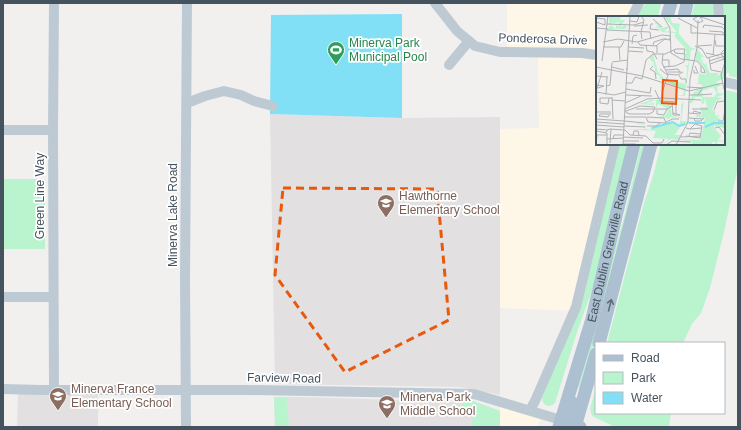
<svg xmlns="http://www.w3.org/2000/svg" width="741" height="430" viewBox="0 0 741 430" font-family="Helvetica,sans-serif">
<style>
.commercial{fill:#fef7e7}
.education{fill:#e3e0e1}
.green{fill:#b9f4cf}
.water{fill:#82e0f6}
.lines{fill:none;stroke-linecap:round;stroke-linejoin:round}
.minor{stroke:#becad3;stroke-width:10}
.major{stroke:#acc0d1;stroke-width:13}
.oneway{stroke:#5f6e7c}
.marked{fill:none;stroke:#e8590c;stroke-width:3;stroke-dasharray:8 5;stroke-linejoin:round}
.labels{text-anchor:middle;stroke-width:3.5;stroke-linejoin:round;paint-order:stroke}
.street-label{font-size:12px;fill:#45535f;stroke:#fff}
.leisure-label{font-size:12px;fill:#27864d;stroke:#fff;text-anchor:start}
.education-label{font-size:12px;fill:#785e54;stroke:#fff;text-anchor:start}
.inset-river{fill:none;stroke:#82e0f6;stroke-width:2}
.inset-road{fill:none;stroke:#adb1b5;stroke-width:1}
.view{fill:#e8590c;fill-opacity:0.15;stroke:#e8590c;stroke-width:2}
.inset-edge{fill:none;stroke:#45535f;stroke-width:2}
</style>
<rect width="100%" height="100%" fill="#f2efef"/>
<g class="commercial">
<path d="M507,3H646L640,10L637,17H597V144H619L578,311L500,308V129L539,128L538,54L507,53Z"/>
<path d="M500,401L541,414L538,427H500Z"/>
</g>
<g class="education">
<path d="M270,114L402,118L500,117V395L460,387L275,384Z"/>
<path d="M18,394H98V427H17Z"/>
<path d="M274,397H304L464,402L473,401L500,411V427H275Z"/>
</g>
<g class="green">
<path d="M646,3H661L658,17H637L640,10Z"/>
<path d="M695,3H713L715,17H691Z"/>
<path d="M721,3H738V78L729,76V73H727L726,75L724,74V34L725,28H724V17H723Z"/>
<path d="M724,90L738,93V167L724,232L710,288L701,313L692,324L683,343H607L644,203L653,176L661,144H724Z"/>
<path d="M619,144H630L597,277L577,332L555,403C549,409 542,405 542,398L573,322Z"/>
<path d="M641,144H645L613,281L581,389L578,388L594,334L605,286L624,217Z"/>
<rect x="3" y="179" width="42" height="70"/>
<path d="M596,387V413H671L669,427H615L592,416L590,409Z"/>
<path d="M274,397L287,398L289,427H275Z"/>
<path d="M473,401L500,411V427H472L473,413H457L464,402Z"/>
</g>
<path class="water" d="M402,14V118L270,114L271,15Z"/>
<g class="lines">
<g class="minor">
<path d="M435,3L457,31L475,46L500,52L582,53L597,55"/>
<path d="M718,3L719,17"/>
<path d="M632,17L639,3"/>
<path d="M449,65L469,41"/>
<path d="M724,82L738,85"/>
<path d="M187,103L205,96L224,91L241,95L254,101L273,106"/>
<path d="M3,130H53"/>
<path d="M3,297H53"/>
<path d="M3,389L41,390H247L474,394L561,420"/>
<path d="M54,390L53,130L54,3"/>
<path d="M530,410L535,401L576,307L615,144"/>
<path d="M186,427L185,279L187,3"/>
</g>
<g class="major">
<path d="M667,17L671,3"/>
<path d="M684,17L687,3"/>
<path d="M599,343L651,144"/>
<path d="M573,403L571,413L570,419L572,423L580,427"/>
<path d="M577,420L596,354"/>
<path id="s1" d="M559,427L592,319L617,212L634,144"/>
</g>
</g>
<defs><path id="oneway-shaft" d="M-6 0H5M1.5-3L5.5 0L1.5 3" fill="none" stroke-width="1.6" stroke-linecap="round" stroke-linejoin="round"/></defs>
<use class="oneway" href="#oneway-shaft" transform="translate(610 305) rotate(-76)"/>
<path class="marked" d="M283,188L437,189L449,320L345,372L275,275Z"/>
<defs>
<symbol id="stadium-pin" viewBox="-11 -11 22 30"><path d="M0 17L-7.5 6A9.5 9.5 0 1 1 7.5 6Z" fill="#2e9e5b" stroke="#fff"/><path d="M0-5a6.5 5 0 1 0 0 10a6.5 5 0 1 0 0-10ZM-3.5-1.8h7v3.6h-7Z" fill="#fff"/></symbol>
<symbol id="school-pin" viewBox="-11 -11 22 30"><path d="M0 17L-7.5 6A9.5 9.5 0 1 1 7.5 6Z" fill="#8d6e63" stroke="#fff"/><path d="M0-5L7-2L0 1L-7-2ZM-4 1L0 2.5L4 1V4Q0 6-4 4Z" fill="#fff"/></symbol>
</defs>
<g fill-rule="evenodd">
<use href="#stadium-pin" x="326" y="40" width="20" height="27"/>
<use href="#school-pin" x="376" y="193" width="20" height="27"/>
<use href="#school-pin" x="48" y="386" width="20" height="27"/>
<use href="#school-pin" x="377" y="394" width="20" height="27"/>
</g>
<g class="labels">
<g class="street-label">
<text transform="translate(543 39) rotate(2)" y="4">Ponderosa Drive</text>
<text transform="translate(40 196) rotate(-90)" y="4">Green Line Way</text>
<text transform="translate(173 215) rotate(-90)" y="4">Minerva Lake Road</text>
<text dy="4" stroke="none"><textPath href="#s1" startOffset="182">East Dublin Granville Road</textPath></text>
<text transform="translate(284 378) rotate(1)" y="4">Farview Road</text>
</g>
<g class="leisure-label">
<text x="349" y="47">Minerva Park<tspan x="349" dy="14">Municipal Pool</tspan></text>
</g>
<g class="education-label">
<text x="399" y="200">Hawthorne<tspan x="399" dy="14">Elementary School</tspan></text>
<text x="71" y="393">Minerva France<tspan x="71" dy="14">Elementary School</tspan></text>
<text x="400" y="401">Minerva Park<tspan x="400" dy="14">Middle School</tspan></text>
</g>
</g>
<g transform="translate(596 16)">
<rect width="129" height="129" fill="#f2efef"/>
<path d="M25,0L24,4H29L24,11L30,9V13H11L15,9L20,13V8L23,11V6L13,8V1ZM67,0H74L76,7L95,9L84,8L83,12V18L95,32L101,33L95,34L89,80H79L87,79L88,75L63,62L65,60L60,59L58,48L54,51L58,47L53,42L57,38L62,56L70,64L90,68L91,52L89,49H92L93,44H90V33L79,21V17L66,16L62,11L59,13L62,9L58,7L61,6L66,12L73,10V12L68,15L81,16ZM101,33L108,41H105V45L108,43L106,46L110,49L111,46V51L114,57H122V60L129,53V62L120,66L126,69L121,71L122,77L129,78L121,81L127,82L120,85L116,94L119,95V99L125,100L120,101L125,103L120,106H129V112L118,110V112L125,120L122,124L128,125L129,122V126L122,125L120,129L118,125L114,129H96V125L75,123L66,129L73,123L57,122L60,115L32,113H49L48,109L41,108V107L49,109L50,113L54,114L55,111L75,107V104L83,109L85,102L74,101L73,103L63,100H69L72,96L71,92L62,88L60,93V84L49,88L58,87V89L44,88L31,92L55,84H62L70,89L74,86L76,100L85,101V89L88,85L85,105L108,106L109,102L100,101V99H106L104,91H111L109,82L108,88L105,87L106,81H99L96,87H93L98,76L107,71L105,68H99L102,67L103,57L110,59L109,52L99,42ZM117,71L121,77L118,81H107L106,75ZM95,107L108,108L104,124L84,123L86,119H79L84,111Z" fill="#b9f4cf" fill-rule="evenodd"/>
<path class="inset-river" d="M77,106L83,110L89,108M93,107H109M109,111L118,107H129M56,112L77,106"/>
<path class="inset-road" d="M45,0L48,4L45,16L46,23M67,0L74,12L75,37L85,43L101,45L108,53L109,57L105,56V50M102,0L129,9M101,1L97,3L102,7L107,5L104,1M82,2L101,12M57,3L66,11M34,5L41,6L43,0M0,6L9,9V3L0,2M11,8L38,9L48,6M57,8H55L54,13L63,14M95,8V17H102M38,10L52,9M0,12L12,13M107,12L108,9L126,11L128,13M11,14L54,16L55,23M113,15L127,16V19M102,17L129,19M119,24L120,30H129M7,26L22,23L41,26L66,19L75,20M42,26L44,29L61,30V37M36,28L37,20L41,19M50,29L51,35L57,36L61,43M57,29L58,26L67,23L74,24L73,22M60,30L70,22M99,30L106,33L111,42L129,37M102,30L116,29M7,31H25L28,25M23,31L24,44M32,31L48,32M32,35L47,36M110,37L123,40M117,39L119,19M113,42L115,54L125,56M66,44H73V50M6,45L12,0M113,45L129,40M16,46L32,44M114,48L128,43M57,50L54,53L59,56L60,63M0,51L46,60L93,75L127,67M16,51L28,54M67,51L79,50L88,46L89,38L79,37L78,34M64,53L70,58L81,59L87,56M31,54L34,0M70,54L82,53L84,56M98,54V57H102L99,50M72,56H85M83,59L85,63H90V67M0,60L12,61M46,63L50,44L57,38H69L80,33H89L88,38M30,67H36L39,61L46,63M0,69L8,70L2,72M11,70L14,69L16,47M91,71L107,72M30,73L54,77L55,71M128,73L125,59L129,46L125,37L129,33M129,73V91M59,74L64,85L79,86M0,76L18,79L30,76M0,76L6,56M66,77L72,59L66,47L67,38M10,79L11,61M30,79L56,80M93,79H102L106,73M102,79L116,78M16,81L17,103M13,82L12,88L4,87V82H16M16,84L29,85M76,86L77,99H84L77,97M29,87L45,80M29,93L51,83L66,82L105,84M40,93H71L76,90M96,93H112M29,94L31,97L34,98H53L57,96L59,91L44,90L30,95M61,94V98L68,99L71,93M118,94L121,86L128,85M0,96H15M80,97V71M93,97L104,98L105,97L98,95L97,97M13,99L12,101L3,100L4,98H15M28,101H50L52,106L69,107L76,103H83M51,101L68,102L70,107M93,102L107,103M98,102L99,105H105L108,102M0,103L28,105M28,105L49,107M122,105H127L129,94M0,106L28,108M0,109L28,111M28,110L49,111M51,110H60L64,107M90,112L94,113L99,108L106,110L104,122L90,120M119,112L123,111L129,119M0,113L12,114M94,113L106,112M0,115L11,117V129M10,116L13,113L29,114L34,119L50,120L57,127H66L68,123M37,119L38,115H42L43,119M93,120L94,117L105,118M27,121L47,122M85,121L105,120M11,123L27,122M17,123L18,119H27M27,125H43M14,127L15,113M27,128H40M0,129L1,119H11M27,129L31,52M70,129L76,125L95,126M80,129L92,106L94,63L101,32L102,4"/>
<path class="view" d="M67,64L81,65L80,88L66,87Z"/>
<rect width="129" height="129" class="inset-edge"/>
</g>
<rect width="741" height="430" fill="none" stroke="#45535f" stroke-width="8"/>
<rect x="595" y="342" width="130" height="72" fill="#ffffff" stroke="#b5babf"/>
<rect x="603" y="355" width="20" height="6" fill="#acc0d1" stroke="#b5babf"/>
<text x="631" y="362" font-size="12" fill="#45535f">Road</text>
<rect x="603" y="372" width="20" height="12" fill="#b9f4cf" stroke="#b5babf"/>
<text x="631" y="382" font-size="12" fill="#45535f">Park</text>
<rect x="603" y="392" width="20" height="12" fill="#82e0f6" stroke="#b5babf"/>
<text x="631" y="402" font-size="12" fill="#45535f">Water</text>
</svg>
